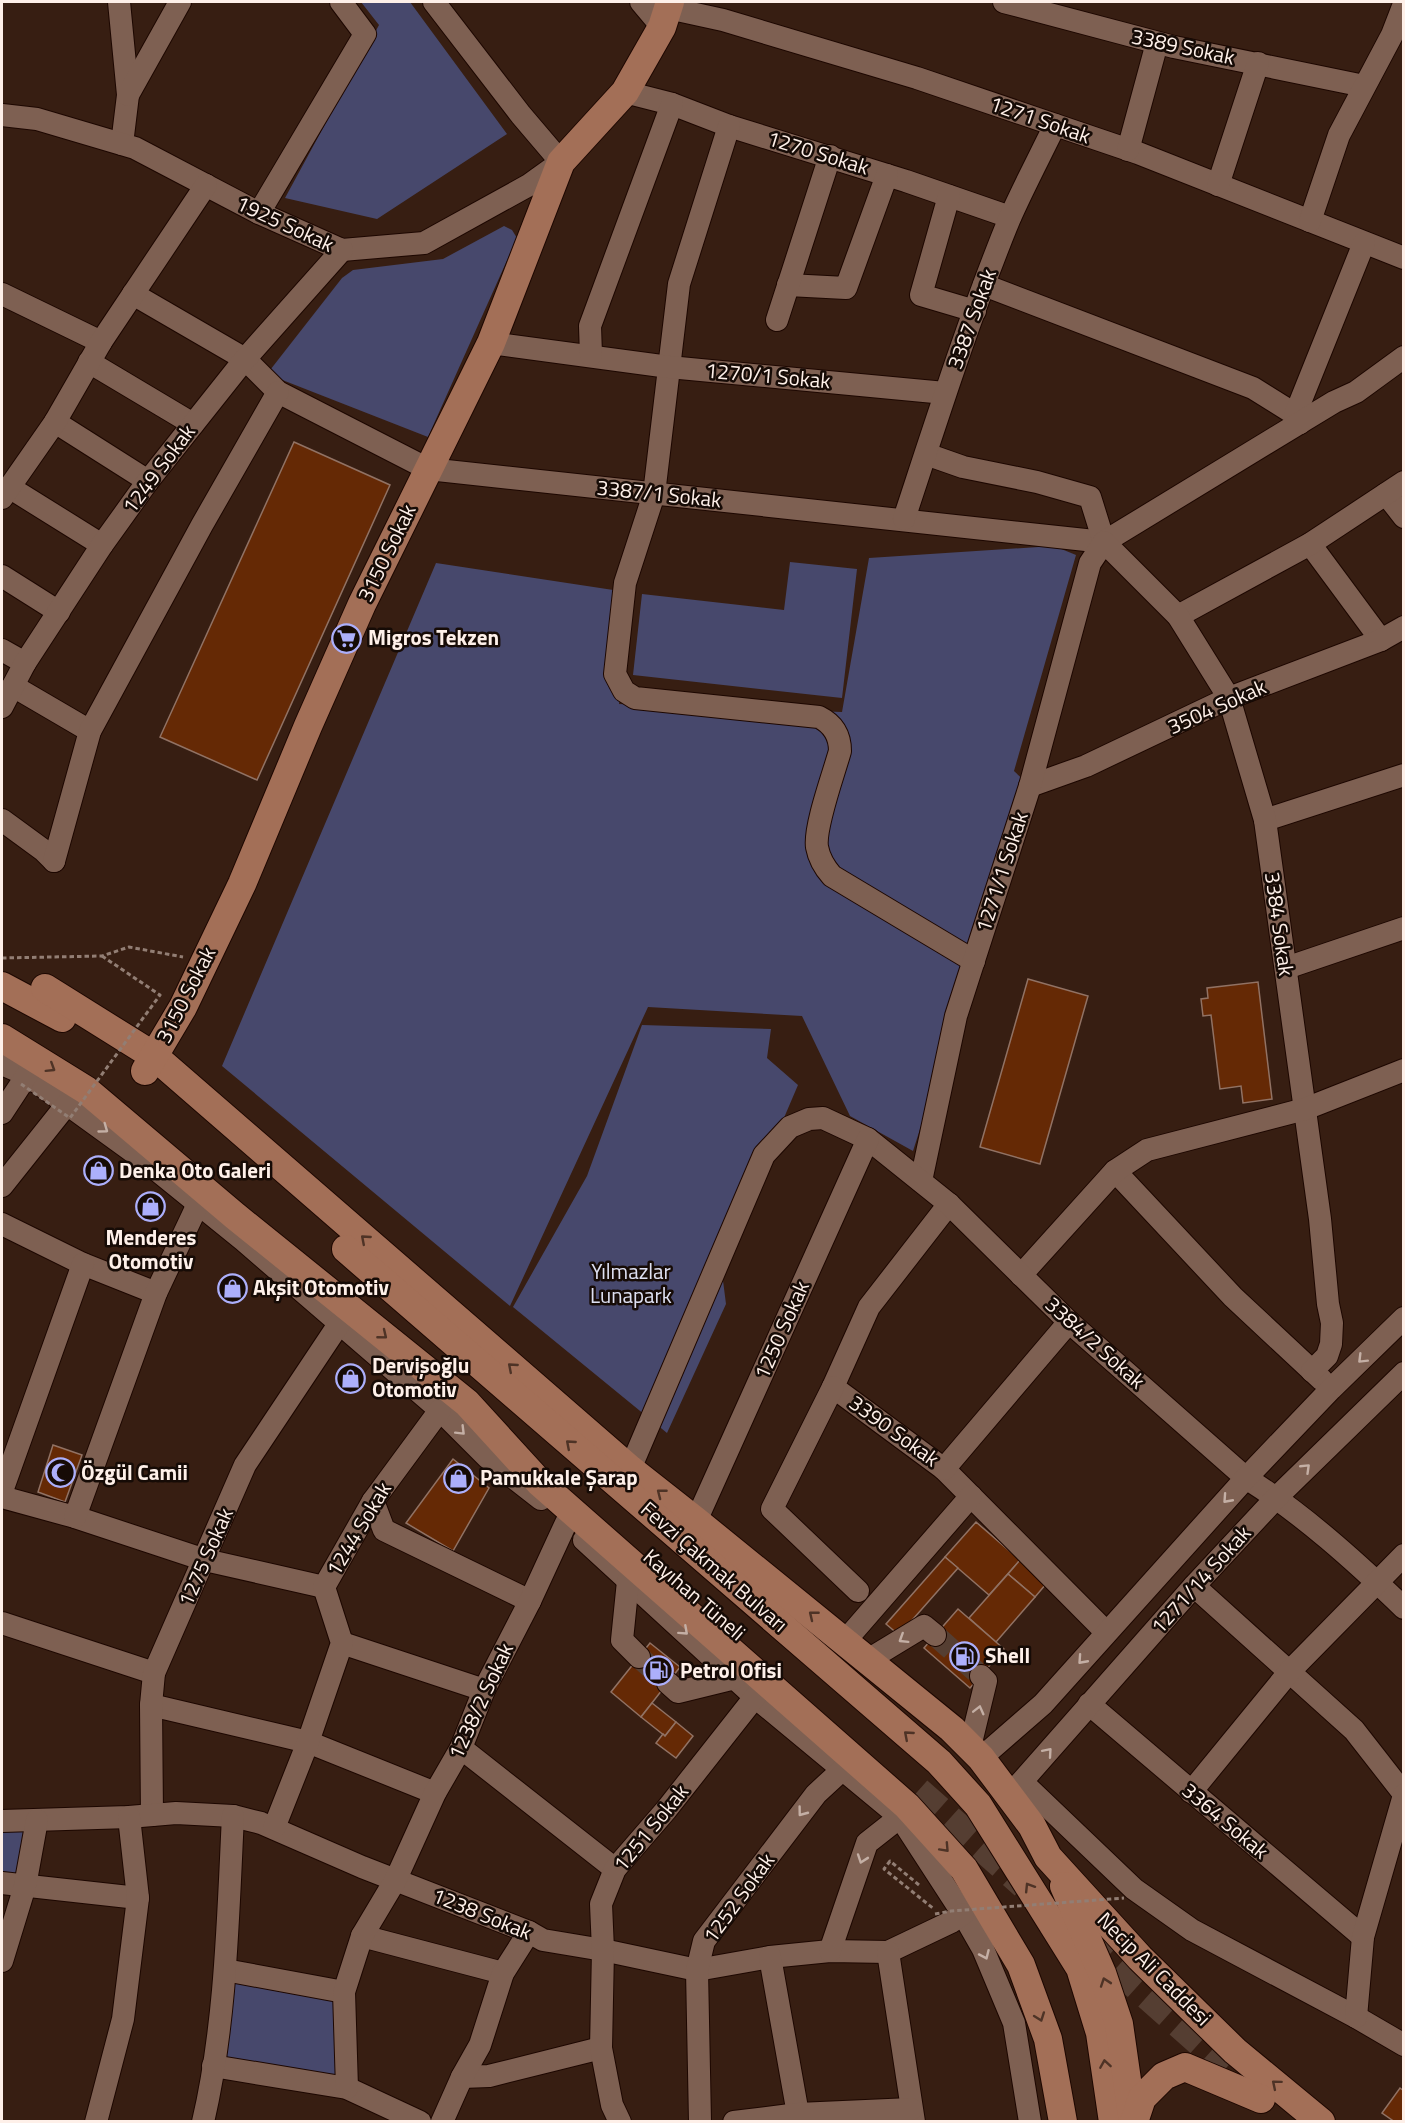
<svg xmlns="http://www.w3.org/2000/svg" width="1405" height="2123" viewBox="0 0 1405 2123" font-family="'Titillium Web',sans-serif">
<style>
.green{fill:#47486c}
.building{fill:#652905;stroke:#917264;stroke-width:1.5}
.lines{fill:none;stroke-linecap:round;stroke-linejoin:round}
.minor-tunnel{stroke:#553e32;stroke-width:22;stroke-dasharray:22 11;stroke-linecap:butt}
.major-tunnel{stroke:#553e32;stroke-width:28;stroke-dasharray:28 14;stroke-linecap:butt}
.minor-casing{stroke:#1d0700;stroke-width:24}
.major-casing{stroke:#1d0700;stroke-width:30}
.path{stroke:#927e74;stroke-width:3;stroke-dasharray:4.5 3;stroke-linecap:butt}
.minor{stroke:#7e6052;stroke-width:22}
.major{stroke:#a36f57;stroke-width:28}
.path-bridge{stroke:#927e74;stroke-width:3;stroke-dasharray:4.5 3;stroke-linecap:butt}
.oneway{stroke:#4e3326}
.oneway2{stroke:#c4afa5}
.labels{text-anchor:middle;stroke-width:5;stroke-linejoin:round;paint-order:stroke}
.street-label{font-size:21px;fill:#fef0e9;stroke:#160b06}
.poi-label{font-size:21px;font-weight:bold;fill:#fef0e9;stroke:#160b06;text-anchor:start}
.park-label{font-size:21px;fill:#dee0f2;stroke:#160b06}
</style>
<rect width="100%" height="100%" fill="#371e12"/>
<g class="green">
<path d="M361,2H410L507,134L377,219L285,198L379,25Z"/>
<path d="M504,226L512,230L517,238L428,437L267,374L342,278L353,270L443,259Z"/>
<path d="M1054,546L1076,555L1014,771L1030,786L913,1151L850,1116L802,1016L648,1007L510,1306L222,1066L436,563L633,593L619,704L842,712L869,558Z"/>
<path d="M790,562L857,569L842,698L633,675L642,594L784,610Z"/>
<path d="M642,1025L771,1029L767,1058L798,1085L721,1265L726,1304L667,1433L513,1307L587,1176Z"/>
<path d="M37,1820L25,1886L2,1883V1821Z"/>
<path d="M225,1970L344,1992L347,2088L213,2066Z"/>
</g>
<g class="building">
<path d="M294,442L390,485L257,780L160,737Z"/>
<path d="M1028,979L1088,996L1040,1164L980,1147Z"/>
<path d="M1258,982L1272,1099L1243,1103L1241,1086L1220,1089L1211,1015L1203,1016L1201,999L1208,998L1207,988Z"/>
<path d="M53,1445L82,1455L65,1502L38,1492Z"/>
<path d="M453,1459L489,1488L453,1551L406,1523Z"/>
<path d="M976,1522L1020,1560L989,1595L945,1557Z"/>
<path d="M945,1557L958,1568L899,1635L886,1624Z"/>
<path d="M1020,1560L1046,1584L1035,1597L1008,1574Z"/>
<path d="M1008,1574L1035,1597L996,1642L969,1618Z"/>
<path d="M958,1609L1004,1649L970,1688L924,1648Z"/>
<path d="M650,1643L680,1667L641,1717L611,1692Z"/>
<path d="M652,1703L676,1722L665,1736L641,1717Z"/>
<path d="M676,1722L693,1736L676,1758L656,1743L663,1734L665,1736Z"/>
<path d="M1400,2088L1404,2091V2122H1395L1382,2113Z"/>
</g>
<g class="lines">
<g class="minor-tunnel">
<path d="M935,1635L981,1676"/>
<path d="M639,1657L668,1683"/>
</g>
<g class="major-tunnel">
<path d="M918,1791L1024,1885"/>
<path d="M1085,1940L1227,2067"/>
</g>
<defs>
<g id="minor">
<path d="M119,2L128,95L122,144"/>
<path d="M641,2L662,27"/>
<path d="M1004,2L1174,47L1364,86"/>
<path d="M668,8L723,20L917,78L1138,153L1404,258"/>
<path d="M625,92L672,104L729,126L906,181L1010,217"/>
<path d="M128,95L180,2"/>
<path d="M2,115L37,119L135,148L259,213L342,250L424,243L529,185L561,162L521,115L434,2"/>
<path d="M729,126L679,284L654,494L625,583L615,674L624,691L635,698L819,717C833,724 840,735 840,751C834,773 814,827 817,847C819,858 824,867 832,876L974,961"/>
<path d="M1128,150L1157,43"/>
<path d="M1218,185L1258,63"/>
<path d="M949,196L921,295L975,311"/>
<path d="M259,213L365,34L341,2"/>
<path d="M1310,221L1339,135L1392,35L1404,4"/>
<path d="M788,285L846,288L887,175"/>
<path d="M984,285L1253,388L1301,418L1300,423"/>
<path d="M2,294L101,342"/>
<path d="M133,294L245,359L278,392L428,469L1104,542"/>
<path d="M777,320L830,156"/>
<path d="M491,343L669,367L945,393"/>
<path d="M591,355L590,326L672,104"/>
<path d="M89,362L193,424"/>
<path d="M1295,415L1364,243"/>
<path d="M55,422L148,481"/>
<path d="M926,454L963,467L1037,482L1090,497L1104,542"/>
<path d="M9,487L102,545"/>
<path d="M1386,494L1404,517"/>
<path d="M2,498L55,422L101,342L206,185"/>
<path d="M904,519C937,419 969,318 1009,220C1023,188 1040,156 1055,125"/>
<path d="M1104,542L1334,402L1356,392L1404,357"/>
<path d="M1310,544L1381,640"/>
<path d="M2,576L59,612"/>
<path d="M1178,616L1310,544L1404,482"/>
<path d="M2,650L25,663"/>
<path d="M13,686L90,731"/>
<path d="M2,707L25,663L102,545L148,481L245,359L342,250"/>
<path d="M1030,786L1086,766L1229,698L1381,640L1404,627"/>
<path d="M2,820L43,850L54,861"/>
<path d="M1265,820L1404,775"/>
<path d="M54,861L90,731L202,525L278,392"/>
<path d="M1286,968L1404,928"/>
<path d="M2,1064L27,1075L143,1159L243,1240L440,1410L487,1457L541,1499"/>
<path d="M2,1113L27,1075"/>
<path d="M1115,1171L1233,1297L1322,1380"/>
<path d="M921,1181L956,1016L1030,786L1090,563L1104,542L1178,616L1229,698L1265,820L1320,1219L1328,1304L1332,1323L1331,1344L1327,1356L1312,1371"/>
<path d="M2,1186L68,1103"/>
<path d="M949,1204L869,1307L833,1387L944,1469L1106,1632"/>
<path d="M2,1224L83,1264L156,1293"/>
<path d="M1021,1275L1115,1171L1147,1150L1305,1109L1404,1070"/>
<path d="M833,1387L772,1509L858,1591"/>
<path d="M630,1469L764,1155L790,1127L809,1119L823,1118L868,1139L949,1204L1069,1322L1246,1478C1303,1514 1355,1561 1404,1608"/>
<path d="M944,1469L1069,1322"/>
<path d="M2,1491L83,1264"/>
<path d="M2,1497L75,1517L205,1560L324,1587"/>
<path d="M373,1501L384,1530L530,1601"/>
<path d="M75,1517L156,1293L198,1204"/>
<path d="M696,1521L868,1139"/>
<path d="M584,1540L755,1697L900,1817L963,1914L983,1949L1014,2023L1030,2122"/>
<path d="M628,1581L622,1640L639,1657"/>
<path d="M1194,1586L1354,1730L1404,1794"/>
<path d="M2,1623L154,1673"/>
<path d="M845,1641L971,1496"/>
<path d="M342,1643L484,1690"/>
<path d="M868,1660L924,1626L935,1635"/>
<path d="M668,1683L678,1692L735,1678"/>
<path d="M1089,1704L1363,1937"/>
<path d="M151,1705L308,1742L435,1793"/>
<path d="M970,1747L986,1681L981,1676"/>
<path d="M461,1748L615,1869"/>
<path d="M981,1758L1043,1704L1246,1478L1331,1389L1404,1318"/>
<path d="M1022,1782L1134,1889L1192,1930L1356,2017L1404,2045"/>
<path d="M1191,1792L1290,1671L1404,1555"/>
<path d="M1009,1796L1194,1586L1277,1497L1404,1373"/>
<path d="M152,1815L151,1705L154,1673L245,1465L339,1324"/>
<path d="M2,1821L129,1817L176,1813L233,1816L261,1823L362,1867L529,1932L543,1940L603,1950L697,1970L770,1957L830,1951L888,1952L951,1922L963,1914"/>
<path d="M274,1828L308,1742L342,1643L324,1587L373,1501L440,1410"/>
<path d="M2,1883L138,1898"/>
<path d="M362,1936L503,1973"/>
<path d="M830,1951L867,1843L900,1817"/>
<path d="M888,1952L914,2122"/>
<path d="M770,1957L798,2114"/>
<path d="M2,1961L25,1886L37,1820"/>
<path d="M225,1970L344,1992"/>
<path d="M1356,2017L1363,1937L1404,1795"/>
<path d="M213,2066L347,2088L420,2122"/>
<path d="M462,2077L489,2076L601,2048"/>
<path d="M347,2088L344,1992L362,1936L396,1879L435,1793L461,1748L484,1690L530,1601L566,1523"/>
<path d="M96,2122L123,2019L138,1898L129,1817"/>
<path d="M203,2122C226,2024 228,1916 233,1816"/>
<path d="M442,2122L462,2077L480,2045L503,1973L529,1932"/>
<path d="M620,2122L612,2105L601,2048L603,1950L601,1904L615,1869L666,1810L755,1697"/>
<path d="M700,2122L697,1970L704,1941L816,1794L842,1770"/>
<path d="M734,2122L798,2114L911,2109"/>
</g>
<g id="major">
<path d="M2,986L62,1018"/>
<path d="M45,988L154,1056L630,1469L696,1521L952,1729L981,1758L1032,1826L1048,1857L1140,1958L1235,2051L1321,2122"/>
<path d="M2,1038L86,1090L235,1216L467,1403L540,1483L907,1806L964,1869L1021,1965L1048,2039L1063,2122"/>
<path d="M145,1071L183,1007L242,884L308,726L362,604L491,343L561,162L625,92L662,27L670,2"/>
<path d="M346,1249L939,1762L978,1805L1080,1968L1100,2033L1113,2122"/>
<path d="M1064,1886L1102,1973L1119,2024L1133,2122"/>
<path d="M1134,2122L1142,2098L1164,2076L1185,2067L1261,2099"/>
</g>
</defs>
<use href="#minor" class="minor-casing"/>
<use href="#major" class="major-casing"/>
<g class="path">
<path d="M2,958L102,956L129,947L183,957"/>
<path d="M919,1885L890,1861L884,1869L934,1909"/>
</g>
<use href="#minor" class="minor"/>
<use href="#major" class="major"/>
<g class="path-bridge">
<path d="M21,1084L70,1118L160,995L102,956"/>
<path d="M935,1914L951,1911L1124,1898"/>
</g>
</g>
<defs><path id="oneway-chevron" d="M-2-3.5L2.5 0L-2 3.5" fill="none" stroke-width="1.6" stroke-linecap="round" stroke-linejoin="round" transform="scale(1.5)"/></defs>
<g class="oneway">
<use href="#oneway-chevron" transform="translate(51 1068) rotate(32)"/>
<use href="#oneway-chevron" transform="translate(365 1239) rotate(-139)"/>
<use href="#oneway-chevron" transform="translate(383 1335) rotate(39)"/>
<use href="#oneway-chevron" transform="translate(512 1367) rotate(-139)"/>
<use href="#oneway-chevron" transform="translate(570 1444) rotate(-139)"/>
<use href="#oneway-chevron" transform="translate(661 1493) rotate(-142)"/>
<use href="#oneway-chevron" transform="translate(813 1615) rotate(-141)"/>
<use href="#oneway-chevron" transform="translate(908 1735) rotate(-139)"/>
<use href="#oneway-chevron" transform="translate(945 1848) rotate(47)"/>
<use href="#oneway-chevron" transform="translate(1029 1887) rotate(-122)"/>
<use href="#oneway-chevron" transform="translate(1105 1982) rotate(-109)"/>
<use href="#oneway-chevron" transform="translate(1040 2017) rotate(70)"/>
<use href="#oneway-chevron" transform="translate(1105 2064) rotate(-99)"/>
<use href="#oneway-chevron" transform="translate(1276 2084) rotate(-140)"/>
</g>
<g class="oneway2">
<use href="#oneway-chevron" transform="translate(104 1129) rotate(36)"/>
<use href="#oneway-chevron" transform="translate(1362 1359) rotate(135)"/>
<use href="#oneway-chevron" transform="translate(461 1431) rotate(45)"/>
<use href="#oneway-chevron" transform="translate(1306 1468) rotate(-44)"/>
<use href="#oneway-chevron" transform="translate(1227 1499) rotate(132)"/>
<use href="#oneway-chevron" transform="translate(684 1631) rotate(42)"/>
<use href="#oneway-chevron" transform="translate(903 1639) rotate(148)"/>
<use href="#oneway-chevron" transform="translate(1082 1660) rotate(132)"/>
<use href="#oneway-chevron" transform="translate(979 1710) rotate(-76)"/>
<use href="#oneway-chevron" transform="translate(1048 1752) rotate(-49)"/>
<use href="#oneway-chevron" transform="translate(802 1812) rotate(127)"/>
<use href="#oneway-chevron" transform="translate(862 1859) rotate(109)"/>
<use href="#oneway-chevron" transform="translate(985 1955) rotate(66)"/>
</g>
<defs>
<symbol id="supermarket-ring" viewBox="-11 -11 22 22"><circle r="9.5" fill="#160b06" stroke="#acaffb" stroke-width="1.5"/><path d="M-6-5.5h2.5l.6 2H6L4.5 2H-2.5L-4.4-4H-6ZM-1.5 3.2a1.3 1.3 0 1 0 .1 0ZM3 3.2a1.3 1.3 0 1 0 .1 0Z" fill="#acaffb"/></symbol>
<symbol id="shop-ring" viewBox="-11 -11 22 22"><circle r="9.5" fill="#160b06" stroke="#acaffb" stroke-width="1.5"/><path d="M-5-2.5h2.3a2.7 3.5 0 0 1 5.4 0H5L5.5 6h-11ZM-1.5-2.5h3a1.5 2.3 0 0 0-3 0Z" fill="#acaffb"/></symbol>
<symbol id="mosque-ring" viewBox="-11 -11 22 22"><circle r="9.5" fill="#160b06" stroke="#acaffb" stroke-width="1.5"/><path d="M3.5-4.9A6 6 0 1 0 3.5 4.9A5 5 0 1 1 3.5-4.9Z" fill="#acaffb"/></symbol>
<symbol id="fuel-ring" viewBox="-11 -11 22 22"><circle r="9.5" fill="#160b06" stroke="#acaffb" stroke-width="1.5"/><path d="M-5.5-6h7V0h2V4h1.3V-2.5L3-4.5l.8-.8L6-3V5H2.5V1h-1V6h-7ZM-4.2-4.7v3.2H.2V-4.7Z" fill="#acaffb"/></symbol>
</defs>
<g fill-rule="evenodd">
<use href="#supermarket-ring" x="330" y="622" width="33" height="33"/>
<use href="#shop-ring" x="82" y="1154" width="33" height="33"/>
<use href="#shop-ring" x="134" y="1190" width="33" height="33"/>
<use href="#shop-ring" x="216" y="1272" width="33" height="33"/>
<use href="#shop-ring" x="334" y="1362" width="33" height="33"/>
<use href="#mosque-ring" x="44" y="1456" width="33" height="33"/>
<use href="#shop-ring" x="442" y="1462" width="33" height="33"/>
<use href="#fuel-ring" x="948" y="1640" width="33" height="33"/>
<use href="#fuel-ring" x="642" y="1654" width="33" height="33"/>
</g>
<g class="labels">
<g class="street-label">
<text transform="translate(1183 47) rotate(12)" y="7">3389 Sokak</text>
<text transform="translate(1040 120) rotate(19)" y="7">1271 Sokak</text>
<text transform="translate(818 153) rotate(17)" y="7">1270 Sokak</text>
<text transform="translate(285 224) rotate(25)" y="7">1925 Sokak</text>
<text transform="translate(972 319) rotate(-70)" y="7">3387 Sokak</text>
<text transform="translate(768 376) rotate(5)" y="7">1270/1 Sokak</text>
<text transform="translate(159 469) rotate(-53)" y="7">1249 Sokak</text>
<text transform="translate(659 494) rotate(6)" y="7">3387/1 Sokak</text>
<text transform="translate(387 553) rotate(-64)" y="7">3150 Sokak</text>
<text transform="translate(1217 707) rotate(-24)" y="7">3504 Sokak</text>
<text transform="translate(1002 872) rotate(-72)" y="7">1271/1 Sokak</text>
<text transform="translate(1279 924) rotate(82)" y="7">3384 Sokak</text>
<text transform="translate(186 995) rotate(-63)" y="7">3150 Sokak</text>
<text transform="translate(782 1330) rotate(-66)" y="7">1250 Sokak</text>
<text transform="translate(1095 1343) rotate(42)" y="7">3384/2 Sokak</text>
<text transform="translate(894 1431) rotate(36)" y="7">3390 Sokak</text>
<text transform="translate(359 1529) rotate(-59)" y="7">1244 Sokak</text>
<text transform="translate(206 1557) rotate(-66)" y="7">1275 Sokak</text>
<text transform="translate(714 1567) rotate(41)" y="7">Fevzi Çakmak Bulvarı</text>
<text transform="translate(1201 1580) rotate(-48)" y="7">1271/14 Sokak</text>
<text transform="translate(694 1595) rotate(41)" y="7">Kayıhan Tüneli</text>
<text transform="translate(481 1701) rotate(-65)" y="7">1238/2 Sokak</text>
<text transform="translate(1225 1821) rotate(40)" y="7">3364 Sokak</text>
<text transform="translate(651 1828) rotate(-51)" y="7">1251 Sokak</text>
<text transform="translate(739 1898) rotate(-54)" y="7">1252 Sokak</text>
<text transform="translate(482 1914) rotate(22)" y="7">1238 Sokak</text>
<text transform="translate(1154 1969) rotate(45)" y="7">Necip Ali Caddesi</text>
</g>
<g class="poi-label">
<text x="368" y="645">Migros Tekzen</text>
<text x="119" y="1178">Denka Oto Galeri</text>
<text x="151" y="1245" text-anchor="middle">Menderes<tspan x="151" dy="24">Otomotiv</tspan></text>
<text x="253" y="1295">Akşit Otomotiv</text>
<text x="372" y="1373">Dervişoğlu<tspan x="372" dy="24">Otomotiv</tspan></text>
<text x="81" y="1480">Özgül Camii</text>
<text x="480" y="1485">Pamukkale Şarap</text>
<text x="985" y="1663">Shell</text>
<text x="680" y="1678">Petrol Ofisi</text>
</g>
<g class="park-label">
<text x="631" y="1279">Yılmazlar<tspan x="631" dy="24">Lunapark</tspan></text>
</g>
</g>
<rect width="1405" height="2123" fill="none" stroke="#fef0e9" stroke-width="6"/>
</svg>
